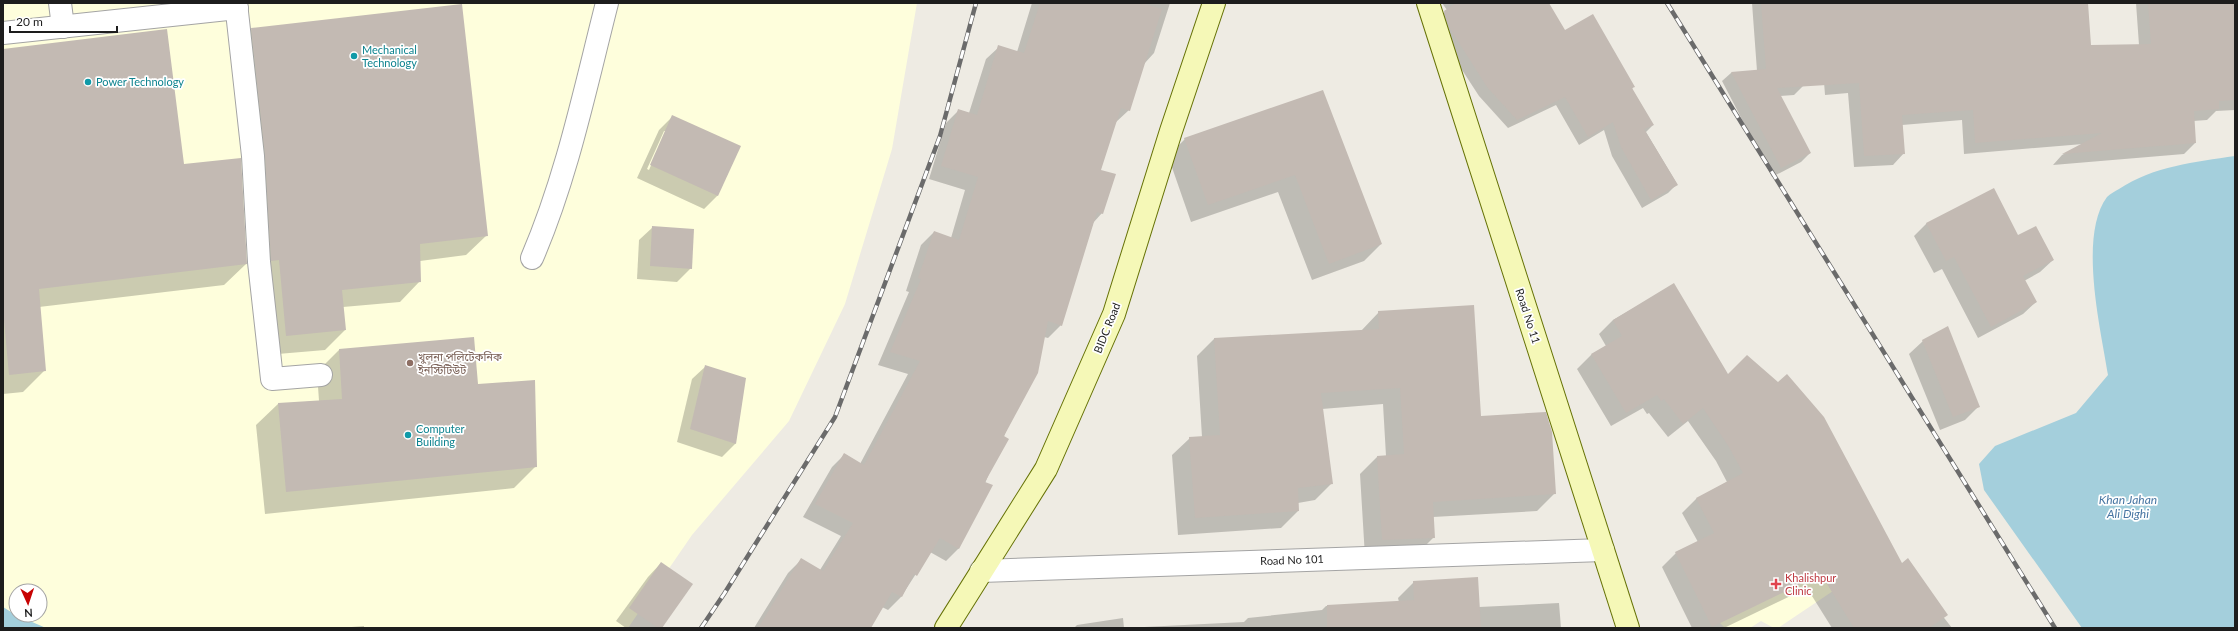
<svg xmlns="http://www.w3.org/2000/svg" width="2238" height="631" viewBox="0 0 2238 631" font-family="Lato,'Noto Sans Bengali',sans-serif">
<style>
.education{fill:#fefedc;fill-rule:evenodd}
.water{fill:#a4cfdc}
.shadow{fill:#0003;fill-rule:evenodd}
.building{fill:#c3bab3}
.lines{fill:none;stroke-linecap:round;stroke-linejoin:round}
.street-casing{stroke:#a4a4a4;stroke-width:24}
.secondary-casing{stroke:#667206;stroke-width:24}
.street{stroke:#fff;stroke-width:22}
.secondary{stroke:#f5f8b7;stroke-width:22}
.rail-casing{stroke:#6b6b6b;stroke-width:4.5}
.rail{stroke:#fff;stroke-width:3;stroke-dasharray:9;stroke-linecap:butt}
.culture-dot{fill:#0f9aa8;stroke:#fff;stroke-width:1.5}
.education-dot{fill:#8d6e63;stroke:#fff;stroke-width:1.5}
.health-dot{fill:#e0444e;stroke:#fff;stroke-width:1.5}
.labels{text-anchor:middle;stroke-width:3.5;stroke-linejoin:round;paint-order:stroke}
.culture-label{font-size:11px;fill:#0d838f;stroke:#fff;text-anchor:start}
.street-label{font-size:11px;fill:#1d1d1d;stroke:#fff}
.education-label{font-size:11px;fill:#785e54;stroke:#fff;text-anchor:start}
.health-label{font-size:11px;fill:#be3a42;stroke:#fff;text-anchor:start}
.water-label{font-size:12px;font-style:italic;fill:#4876a3;stroke:#fff}
</style>
<rect width="100%" height="100%" fill="#eeebe3"/>
<g class="education">
<path d="M3,3H917L892,149L845,304L789,421L692,535L628,628H3ZM16,591H40V615H16Z"/>
<path d="M1801,526L1833,591L1778,628H1774L1761,621L1750,628H1725L1720,623L1723,604Z"/>
</g>
<g class="water">
<path d="M2235,156V628H2082L1984,490L1979,464L1995,446L2076,413L2108,375C2101,330 2078,236 2107,197C2110,194 2115,191 2119,189C2154,166 2195,162 2235,156Z"/>
<path d="M3,607L16,615L46,628H3Z"/>
</g>
<g class="shadow">
<path d="M1032,3H1170L1154,53L1144,64L1129,110L1115,123L1100,171L1102,213L1093,223L1061,325L1048,338L1044,337L959,548L946,561L930,552L901,597L888,610L882,607L869,628H754L788,573L801,560L820,570L841,536L803,517L832,467L845,454L860,464L908,374L878,365L909,292L906,291L921,245L934,232L951,238L965,190L929,179L946,123L959,110L969,113L986,59L999,47L1017,52Z"/>
<path d="M1442,3H1547L1565,31L1634,86L1632,89L1653,125L1646,132L1677,184L1668,193L1642,208L1612,156L1604,130L1579,145L1556,105L1508,128L1479,96L1440,36L1435,21L1447,10Z"/>
<path d="M1752,3H1786L1803,86L1794,95L1780,96L1810,153L1801,162L1772,177L1722,81L1731,73L1757,71Z"/>
<path d="M1818,3H2087L2090,46L2139,45L2136,3H2235V110L2216,111L2207,120L2193,121L2195,143L2184,154L2053,165L2062,155L2083,144L1964,154L1962,120L1902,125L1904,153L1893,165L1854,167L1848,93L1825,95Z"/>
<path d="M252,29L487,235L466,255L420,261V281L400,302L343,307L345,330L325,350L266,355L232,49Z"/>
<path d="M3,50L184,165L246,264L224,285L39,307L45,370L23,392L3,394Z"/>
<path d="M1322,92L1381,244L1364,261L1312,280L1278,192L1191,222L1168,156L1185,139Z"/>
<path d="M673,116L718,195L704,209L637,178L659,130ZM664,131H666L649,170L647,169Z"/>
<path d="M1927,223L2018,236L2053,260L2040,272L2024,281L2036,302L2023,314L1978,338L1942,269L1934,273L1914,236Z"/>
<path d="M653,227L691,268L677,282L637,279L639,240Z"/>
<path d="M1674,285L1728,376L1902,564L1952,628H1832L1807,588L1724,628H1692L1662,567L1676,553L1698,542L1682,513L1696,499L1727,482L1716,461L1688,421L1668,437L1649,413L1647,414L1643,408L1611,426L1577,369L1591,355L1606,346L1599,334L1613,320Z"/>
<path d="M1379,312L1555,493L1537,511L1433,517L1434,537L1417,554L1365,557L1360,474L1377,457L1386,456L1383,404L1322,409L1332,483L1315,500L1298,503V511L1281,528L1178,535L1172,455L1190,438L1202,437L1197,356L1214,339L1361,331Z"/>
<path d="M1923,341L1978,407L1965,420L1940,430L1909,354Z"/>
<path d="M339,350L477,385L536,466L514,488L265,514L256,425L278,404L319,401L317,372Z"/>
<path d="M706,366L745,379L735,444L722,457L677,442L692,379Z"/>
<path d="M661,563L660,628H626L616,621L648,577Z"/>
<path d="M1414,582L1479,607L1559,603L1561,628H1074L1077,625L1123,618L1124,628L1244,622L1248,618L1322,610L1326,606L1399,602L1398,598Z"/>
<path d="M364,626V628H339Z"/>
</g>
<g class="building">
<path d="M1040,3H1142L1162,9L1130,111L1121,108L1101,170L1116,174L1103,214L1097,212L1062,326L1048,321L1038,373L1004,436L1009,439L985,482L993,485L959,549L940,538L917,576L914,574L902,597L892,592L871,628H758L801,558L823,571L853,523L815,504L844,453L864,465L920,361L890,352L921,279L918,278L934,231L959,240L978,177L941,166L958,109L977,115L998,45L1024,53Z"/>
<path d="M1456,3H1549L1565,30L1593,14L1635,87L1632,88L1654,125L1644,129L1678,185L1651,200L1621,147L1613,122L1588,137L1565,97L1517,120L1487,87L1449,27L1444,11Z"/>
<path d="M1761,3H2088L2091,45L2151,44L2148,3H2235V100L2219,101V109L2194,111L2196,143L2062,154L2102,133L1975,143L1973,110L1902,115L1905,154L1864,156L1859,83L1777,88L1811,153L1781,168L1731,72L1766,69Z"/>
<path d="M462,4L488,236L420,244L421,282L342,290L346,330L286,336L279,260L271,261L265,155L251,28Z"/>
<path d="M167,29L184,164L241,158L247,264L39,289L46,371L9,375L3,309V49Z"/>
<path d="M1323,90L1382,244L1329,264L1295,175L1208,205L1184,138Z"/>
<path d="M672,115L741,146L718,196L650,165Z"/>
<path d="M1994,188L2018,235L2036,226L2054,260L2023,276L2037,302L1991,327L1954,257L1946,261L1926,223Z"/>
<path d="M652,226L694,229L692,269L650,266Z"/>
<path d="M1674,283L1728,374L1747,355L1778,382L1787,374L1824,417L1902,563L1908,558L1948,615L1929,628H1854L1821,574L1712,627L1675,552L1714,533L1696,498L1743,473L1729,447L1703,408L1683,424L1664,399L1661,401L1657,395L1626,413L1591,354L1622,336L1613,320Z"/>
<path d="M1474,305L1481,416L1546,412L1552,432L1556,494L1433,502L1435,538L1382,540L1377,456L1404,454L1400,388L1321,393L1333,484L1298,488L1299,511L1195,518L1189,437L1220,435L1214,338L1379,329L1378,311Z"/>
<path d="M1948,326L1980,407L1953,417L1922,340Z"/>
<path d="M474,337L478,384L535,380L537,467L286,492L278,403L342,399L339,349Z"/>
<path d="M705,365L746,378L736,444L690,429Z"/>
<path d="M661,562L693,584L662,628H658L629,608Z"/>
<path d="M1478,577L1481,628H1327V605L1414,600L1413,581Z"/>
</g>
<g class="lines">
<defs>
<g id="street">
<path d="M60,3L63,27"/>
<path d="M236,3L253,156L259,262L272,379L321,375"/>
<path d="M3,33L237,8"/>
<path d="M532,258C567,177 585,89 607,3"/>
<path d="M981,571L1603,550"/>
</g>
<g id="secondary">
<path d="M1428,3L1628,628"/>
<path d="M946,628L1046,469L1114,314L1171,131L1214,3"/>
</g>
</defs>
<use href="#street" class="street-casing"/>
<use href="#secondary" class="secondary-casing"/>
<use href="#street" class="street"/>
<use href="#secondary" class="secondary"/>
<defs>
<g id="rail">
<path d="M1667,3L2055,628"/>
<path d="M701,628L724,594L835,417L940,136L976,3"/>
</g>
</defs>
<use href="#rail" class="rail-casing"/>
<use href="#rail" class="rail"/>
</g>
<g class="culture-dot">
<circle cx="354" cy="56" r="4"/>
<circle cx="88" cy="82" r="4"/>
<circle cx="408" cy="435" r="4"/>
</g>
<circle class="education-dot" cx="410" cy="363" r="4"/>
<path class="health-dot" d="M1774 578h4v4h4v4h-4v4h-4v-4h-4v-4h4z"/>
<g class="labels">
<g class="culture-label">
<text x="362" y="54">Mechanical<tspan x="362" dy="13">Technology</tspan></text>
<text x="96" y="86">Power Technology</text>
<text x="416" y="433">Computer<tspan x="416" dy="13">Building</tspan></text>
</g>
<g class="street-label">
<text transform="translate(1528 316) rotate(72)" y="4">Road No 11</text>
<text transform="translate(1107 328) rotate(-68)" y="4">BIDC Road</text>
<text transform="translate(1292 560) rotate(-2)" y="4">Road No 101</text>
</g>
<g class="education-label">
<text x="418" y="361">খুলনা পলিটেকনিক<tspan x="418" dy="13">ইনস্টিটিউট</tspan></text>
</g>
<g class="health-label">
<text x="1785" y="582">Khalishpur<tspan x="1785" dy="13">Clinic</tspan></text>
</g>
<g class="water-label">
<text x="2128" y="504">Khan Jahan<tspan x="2128" dy="14">Ali Dighi</tspan></text>
</g>
</g>
<rect width="2238" height="631" fill="none" stroke="#1d1d1d" stroke-width="8"/>
<g transform="translate(28 603) rotate(177)"><circle r="19" fill="#ffffff" stroke="#a5a5a5"/>
<path d="M0-3L7 15L0 10L-7 15Z" fill="#c70303"/>
<text y="-6" font-size="11" font-weight="bold" text-anchor="middle" fill="#1d1d1d">N</text>
</g>
<path d="M10 26v6h107v-6" fill="none" stroke="#1d1d1d" stroke-width="2"/>
<text x="16" y="26" font-size="12" fill="#1d1d1d" stroke="#ffffff" stroke-width="3" paint-order="stroke">20 m</text>
</svg>
